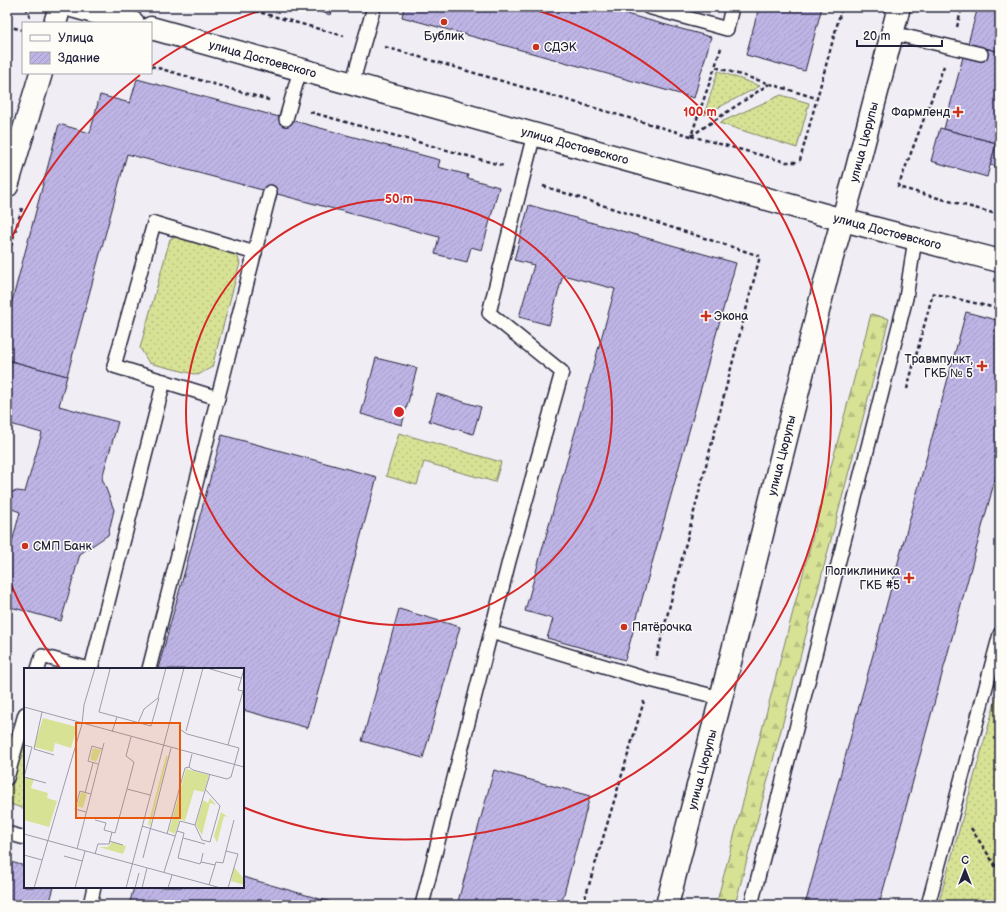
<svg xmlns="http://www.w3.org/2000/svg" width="1007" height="912" viewBox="0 0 1007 912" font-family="'Balsamiq Sans',sans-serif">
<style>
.grass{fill:url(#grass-dots);stroke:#7c8268}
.forest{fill:url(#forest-firs);stroke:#7c8268}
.building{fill:url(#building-hatch);stroke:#22223b}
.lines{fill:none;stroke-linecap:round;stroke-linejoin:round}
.lane-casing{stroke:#22223b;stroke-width:16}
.street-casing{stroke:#22223b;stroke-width:25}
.secondary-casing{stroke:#22223b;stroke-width:25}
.path{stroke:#22223b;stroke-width:2.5;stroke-dasharray:4 3;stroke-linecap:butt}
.lane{stroke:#fdfcf7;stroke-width:13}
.street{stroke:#fdfcf7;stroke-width:22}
.secondary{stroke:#fdfcf7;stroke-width:22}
.ring{fill:none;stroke:#d62828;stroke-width:2}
.poi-dot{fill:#c8321e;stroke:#fdfcf7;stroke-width:1.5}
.labels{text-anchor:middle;stroke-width:3;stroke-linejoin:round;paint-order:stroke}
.poi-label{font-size:12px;fill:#22223b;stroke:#fdfcf7;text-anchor:start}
.street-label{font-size:12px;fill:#22223b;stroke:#fdfcf7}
.inset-road{fill:none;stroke:#9e9caa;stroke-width:1}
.view{fill:#e8590c;fill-opacity:0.15;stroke:#e8590c;stroke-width:2}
.inset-edge{fill:none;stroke:#22223b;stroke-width:2}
.centre{fill:#d62828;stroke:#fdfcf7;stroke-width:2}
.ring-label{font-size:12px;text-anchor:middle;font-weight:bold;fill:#d62828;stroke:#fdfcf7;stroke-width:3;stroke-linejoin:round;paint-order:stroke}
</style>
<defs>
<pattern id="grass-dots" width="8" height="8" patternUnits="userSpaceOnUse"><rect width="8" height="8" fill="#d7e295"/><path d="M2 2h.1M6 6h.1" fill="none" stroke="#b8c281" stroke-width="1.8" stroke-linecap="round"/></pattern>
<pattern id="forest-firs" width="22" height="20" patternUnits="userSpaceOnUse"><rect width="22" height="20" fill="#d7e295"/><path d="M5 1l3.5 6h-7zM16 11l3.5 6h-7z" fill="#b8c281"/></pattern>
<pattern id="building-hatch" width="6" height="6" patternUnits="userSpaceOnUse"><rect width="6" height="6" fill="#beb5e6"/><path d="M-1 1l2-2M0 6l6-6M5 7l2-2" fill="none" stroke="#a39bc6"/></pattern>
</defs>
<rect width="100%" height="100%" fill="#f0eef4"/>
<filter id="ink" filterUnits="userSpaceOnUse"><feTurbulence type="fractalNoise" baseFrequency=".025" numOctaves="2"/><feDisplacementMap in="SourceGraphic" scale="8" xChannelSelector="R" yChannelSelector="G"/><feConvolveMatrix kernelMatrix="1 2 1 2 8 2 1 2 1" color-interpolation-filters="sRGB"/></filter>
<g filter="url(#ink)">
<g class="grass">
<path d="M718,71L760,86L704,115Z"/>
<path d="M781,95L809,103L797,148L719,123Z"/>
<path d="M181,235L235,250L240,263L212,367L198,375L149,363L140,348L170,239Z"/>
<path d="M399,433L501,462L495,482L424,462L417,485L386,476Z"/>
<path d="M1000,685V905H938Z"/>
<path d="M25,729V809L10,804L7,792Z"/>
</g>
<path class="forest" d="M871,314L889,319L735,905H716Z"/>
<g class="building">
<path d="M303,7H333L331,15Z"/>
<path d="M404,7H600L711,37L694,98L402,17Z"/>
<path d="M759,7H822L805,71L746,55Z"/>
<path d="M978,7H1000V52L968,43Z"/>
<path d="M983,48L1000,52V167L990,165L996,143L944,129L963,57L980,61Z"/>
<path d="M137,79L440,160L438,167L468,175L467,178L499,187L482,250L471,247L467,262L435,254L439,237L127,154L67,376L7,360V309H10L59,124L90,133L100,95L130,103Z"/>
<path d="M940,128L996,143L987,177L931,161Z"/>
<path d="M529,205L736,263L625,660L547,638L553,619L525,611L615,289L563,275L549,325L519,317L534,265L514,260Z"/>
<path d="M966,312L1000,321V461L894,851L879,905H805Z"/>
<path d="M376,358L417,368L402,425L361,414Z"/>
<path d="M7,360L67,376L59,406L118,422L102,478L114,510L108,535L80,554L61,621L7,606V561L20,512L12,509L7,504V493L17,491L25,492L42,433L7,423Z"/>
<path d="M437,394L481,407L473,434L429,421Z"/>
<path d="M222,435L377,477L308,728L243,710V669H158Z"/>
<path d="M399,609L460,627L423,758L362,741Z"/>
<path d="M494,770L590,796L561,905H457Z"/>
<path d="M7,861L25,866V887H54L49,905H7Z"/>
<path d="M243,877L341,905H129L134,887H243Z"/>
</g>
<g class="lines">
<defs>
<g id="lane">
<path d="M648,7L727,29L732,7"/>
<path d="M892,33L981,54"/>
<path d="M352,84L374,7"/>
<path d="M286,119L300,70"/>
<path d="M534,134L489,313L562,372L509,561L491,632L650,680L721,698"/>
<path d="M218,398L114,366L154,223L255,253"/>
<path d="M38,669L42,656L89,669"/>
<path d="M91,669L164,381"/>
<path d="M149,669L270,192"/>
<path d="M7,778L25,714"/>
<path d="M7,833L25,838"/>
<path d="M90,905L94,887"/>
<path d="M422,905L491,632"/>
<path d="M751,905L906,298L915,239"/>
<path d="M928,905L1000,634"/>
</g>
<g id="street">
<path d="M55,23L60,7"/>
<path d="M7,186L41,73"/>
</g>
<g id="secondary">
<path d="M75,7L133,23"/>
<path id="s1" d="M151,28L843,220L1000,261"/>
<path id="s2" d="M667,905L721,698L827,275L855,176L899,7"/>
</g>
</defs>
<use href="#lane" class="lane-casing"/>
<use href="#street" class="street-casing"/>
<use href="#secondary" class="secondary-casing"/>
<g class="path">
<path d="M26,7L30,17"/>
<path d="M241,7L344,36"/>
<path d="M7,26L23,30"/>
<path d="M957,27L962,7"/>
<path d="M385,47L691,136L715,67"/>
<path d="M721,48L715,67L816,98"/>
<path d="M151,66L269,100"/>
<path d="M944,66L898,187L1000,215"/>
<path d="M310,112L504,166"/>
<path d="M691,136L786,162H796L800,160L842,7"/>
<path d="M691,136L769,84"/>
<path d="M543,186L760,256L656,659"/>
<path d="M7,259L22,208"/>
<path d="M932,293L1000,309"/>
<path d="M907,389L933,293"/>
<path d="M971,828L1000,873"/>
<path d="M583,905L644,701"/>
</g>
<use href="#lane" class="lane"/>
<use href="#street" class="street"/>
<use href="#secondary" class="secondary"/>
</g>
</g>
<g class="ring">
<circle cx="399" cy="412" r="213"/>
<path d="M60 668A425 425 0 0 1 8 578M8 246A425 425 0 0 1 140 75M152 66A425 425 0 0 1 268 8M530 8A425 425 0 1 1 243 807"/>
</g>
<g class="poi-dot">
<circle cx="444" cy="22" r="4"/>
<circle cx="536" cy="47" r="4"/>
<path d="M956 106h4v4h4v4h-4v4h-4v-4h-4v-4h4z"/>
<path d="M704 310h4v4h4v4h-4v4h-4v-4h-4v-4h4z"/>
<path d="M980 360h4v4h4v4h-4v4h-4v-4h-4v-4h4z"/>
<circle cx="25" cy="546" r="4"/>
<path d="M907 572h4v4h4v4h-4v4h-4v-4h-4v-4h4z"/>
<circle cx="624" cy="627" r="4"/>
</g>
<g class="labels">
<g class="poi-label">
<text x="444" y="40" text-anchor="middle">Бублик</text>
<text x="544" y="51">СДЭК</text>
<text x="950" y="116" text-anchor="end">Фармленд</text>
<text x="714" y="320">Экона</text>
<text x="973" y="363" text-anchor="end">Травмпункт,<tspan x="973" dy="14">ГКБ № 5</tspan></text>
<text x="33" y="550">СМП Банк</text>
<text x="900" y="575" text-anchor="end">Поликлиника<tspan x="900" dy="14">ГКБ #5</tspan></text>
<text x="632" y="631">Пятёрочка</text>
</g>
<g class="street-label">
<text dy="4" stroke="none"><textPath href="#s1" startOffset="116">улица Достоевского</textPath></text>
<text dy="4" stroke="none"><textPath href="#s2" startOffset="788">улица Цюрупы</textPath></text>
<text dy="4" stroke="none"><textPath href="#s1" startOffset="440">улица Достоевского</textPath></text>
<text dy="4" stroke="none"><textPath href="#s1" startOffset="764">улица Достоевского</textPath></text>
<text dy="4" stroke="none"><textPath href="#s2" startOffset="464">улица Цюрупы</textPath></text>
<text dy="4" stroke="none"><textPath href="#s2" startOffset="140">улица Цюрупы</textPath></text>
</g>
</g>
<g transform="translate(24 668)">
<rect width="220" height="220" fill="#f0eef4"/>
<path d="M69,80L77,82L72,94L66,91ZM162,101L185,107L180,124L170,122L161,153L156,151L151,166L145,163ZM57,124L63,126L59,140L53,138ZM186,130L192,137L186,135L178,167L172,157L179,132L184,135ZM197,144L204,149L200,148L193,175L190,168ZM88,174L102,178L99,186L75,179H84ZM210,199L220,211V217L207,213Z" fill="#d7e295"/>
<path d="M142,88H144L126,158L124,157Z" fill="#d7e295"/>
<path d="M19,50L53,59L47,80L31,75L29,84L10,79ZM162,106L180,109L179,113L172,117L167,116L166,119L159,117ZM1,109L10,111L7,120L24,125L23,130L33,133L25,159L0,152Z" fill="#d7e295"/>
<path class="inset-road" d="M83,0L86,1L75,44L127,58L135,30M183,0L217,10M0,39L220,99M18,44L10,81L30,87M114,55L120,41L134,30L142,0M157,62L163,66L204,77M162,63L179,0M88,64L93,49M107,69L102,88L110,94L103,121L126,127M0,77L8,79L0,109L22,115M168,86L165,99L169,102L203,111L207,109L215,80L204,77L219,23L214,22L220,1M74,96L64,93L68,78L78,81M61,125L69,95M62,144L51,141L56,123L67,126M71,152L82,155L80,162L91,165L103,121M171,157L186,106M118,158L151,168M153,163L160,165L154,190L176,196L177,194M0,166L109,196M143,166L161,100L165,99M159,170L181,176M85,173L99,177M53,181L80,75M202,183L210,152M179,185L177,194L191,197M71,186L74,176H85L88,164M0,187L18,192M40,188L58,193M119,190L147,80M109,196L197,220M140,204L156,153L171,157L178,172L186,174L196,138L182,122M185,217L192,194L199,195L202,183L214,186L204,220M10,220L58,56L60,37L71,0M51,220L61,183M102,220L160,0M111,220L115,205M118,220L123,200M144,220L148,207"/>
<path class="view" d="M52,55H156V150H52Z"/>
<rect width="220" height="220" class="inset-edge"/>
</g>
<circle cx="399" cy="412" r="6" class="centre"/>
<g class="ring-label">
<text x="700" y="116">100 m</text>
<text x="399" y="203">50 m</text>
</g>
<rect width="1007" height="912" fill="none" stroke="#fdfcf7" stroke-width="24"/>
<rect x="12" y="12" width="983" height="888" fill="none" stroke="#22223b" stroke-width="1.5" filter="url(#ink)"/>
<rect x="22" y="22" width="130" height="52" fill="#fdfcf7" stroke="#a5a5ac"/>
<rect x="30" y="35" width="20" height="6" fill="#fdfcf7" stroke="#a5a5ac"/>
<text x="58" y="42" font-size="12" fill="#22223b">Улица</text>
<rect x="30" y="52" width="20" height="12" fill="url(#building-hatch)" stroke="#a5a5ac"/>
<text x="58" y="62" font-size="12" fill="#22223b">Здание</text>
<g transform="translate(965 870)" stroke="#fdfcf7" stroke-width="3" paint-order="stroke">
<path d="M0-3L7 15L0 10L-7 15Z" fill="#22223b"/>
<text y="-6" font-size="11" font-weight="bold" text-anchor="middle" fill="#22223b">С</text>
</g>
<path d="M857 40v6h85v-6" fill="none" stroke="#22223b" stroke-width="2"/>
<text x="863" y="40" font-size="12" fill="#22223b" stroke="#fdfcf7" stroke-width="3" paint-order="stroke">20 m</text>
</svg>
